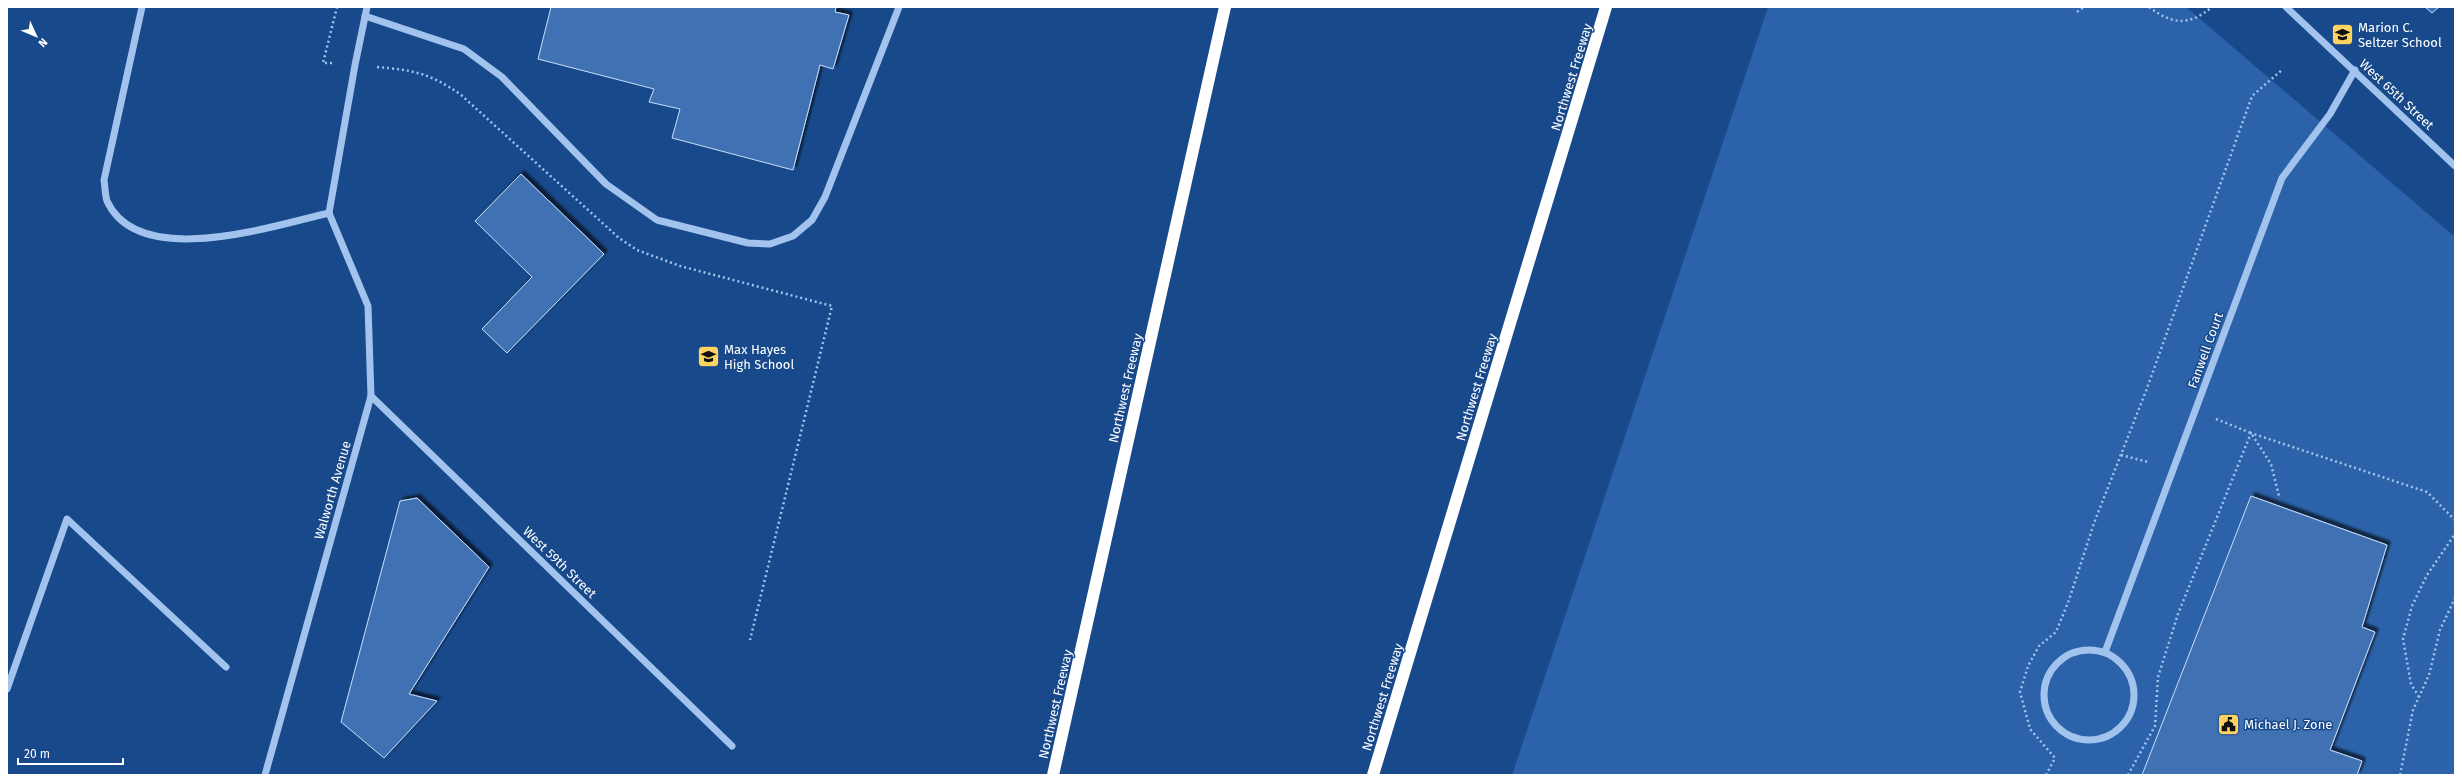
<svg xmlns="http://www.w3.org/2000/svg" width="2462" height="782" viewBox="0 0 2462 782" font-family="'Fira Sans',sans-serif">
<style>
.green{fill:#2b62a9}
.building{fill:#4172b3;stroke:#c8defa;filter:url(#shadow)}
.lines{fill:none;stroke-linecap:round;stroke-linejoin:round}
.path{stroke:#a2c3ee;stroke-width:2.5;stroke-dasharray:2 3;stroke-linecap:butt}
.minor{stroke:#a2c3ee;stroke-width:7}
.highway{stroke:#fff;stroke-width:12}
.labels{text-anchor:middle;stroke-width:3;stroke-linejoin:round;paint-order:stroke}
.poi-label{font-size:13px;fill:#fff;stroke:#18498b;text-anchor:start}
.street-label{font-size:13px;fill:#fff;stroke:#18498b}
</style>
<defs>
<filter id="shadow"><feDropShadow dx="3.5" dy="-3.5" stdDeviation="1" flood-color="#0009"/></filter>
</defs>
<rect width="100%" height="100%" fill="#18498b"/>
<path class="green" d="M1768,7H2186L2455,237V775H1512Z"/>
<g class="building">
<path d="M551,7H836L835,12L849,15L833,69L820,65L793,170L672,138L680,109L649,102L654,89L538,59Z"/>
<path d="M2425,7H2439L2432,13Z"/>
<path d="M521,174L604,254L507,353L482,329L532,277L475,221Z"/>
<path d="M2251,496L2387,545L2362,627L2375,632L2330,750L2362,761L2357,775H2142Z"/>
<path d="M417,498L489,567L409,694L437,701L384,758L341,722L400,501Z"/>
</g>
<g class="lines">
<g class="path">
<path d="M2149,7C2173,25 2189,26 2212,7"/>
<path d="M2077,12L2084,7"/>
<path d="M332,63H323L337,7"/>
<path d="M377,67C413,70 429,73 460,94L619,238L637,250L680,266L832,306L750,640"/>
<path d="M2216,419L2251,433L2271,464L2279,496"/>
<path d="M2121,455L2148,462"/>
<path d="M2419,697L2411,684L2403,639L2412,606L2427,575L2455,534"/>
<path d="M2046,775L2055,758L2030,729L2020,692L2028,666L2039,646L2056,632L2069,600L2094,523L2146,391L2252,96L2283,69"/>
<path d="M2128,775L2155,726L2158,677L2178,614L2251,433L2427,492L2455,520"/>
<path d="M2400,775L2413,710L2429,675L2440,630L2455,598"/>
</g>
<g class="minor">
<path d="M142,7L104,180C105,186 105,195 107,201C139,271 275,225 329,213"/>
<path d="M2286,7L2455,166"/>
<path d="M365,16L464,49L502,77L606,184L657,220L748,243L770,244L793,236L812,220L825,197L899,7"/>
<path d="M329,213L355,65L367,7"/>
<path d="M371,396L732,746"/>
<circle cx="2089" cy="695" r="45"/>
<path d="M2105,652L2282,178L2330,114L2355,70"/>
<path d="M7,689L67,519L226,667"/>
<path d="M265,775L371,396L368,306L329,213"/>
</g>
<g class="highway">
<path d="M1053,775L1225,7"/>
<path d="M1373,775L1606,7"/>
</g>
</g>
<defs>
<symbol id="school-square" viewBox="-11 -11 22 22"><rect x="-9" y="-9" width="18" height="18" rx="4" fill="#ffd35f" stroke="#18498b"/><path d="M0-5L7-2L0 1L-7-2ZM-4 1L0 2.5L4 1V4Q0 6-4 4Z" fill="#111"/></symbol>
<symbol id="civic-square" viewBox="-11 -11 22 22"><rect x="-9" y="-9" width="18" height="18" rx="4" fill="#ffd35f" stroke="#18498b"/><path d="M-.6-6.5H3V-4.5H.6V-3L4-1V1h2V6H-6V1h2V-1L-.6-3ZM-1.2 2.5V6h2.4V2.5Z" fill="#111"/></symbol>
</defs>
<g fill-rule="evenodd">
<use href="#school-square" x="2330" y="22" width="25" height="25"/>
<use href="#school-square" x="696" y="344" width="25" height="25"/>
<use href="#civic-square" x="2216" y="712" width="25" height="25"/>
</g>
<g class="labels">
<g class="poi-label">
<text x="2358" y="32">Marion C.<tspan x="2358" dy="15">Seltzer School</tspan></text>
<text x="724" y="354">Max Hayes<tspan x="724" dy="15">High School</tspan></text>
<text x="2244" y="729">Michael J. Zone</text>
</g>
<g class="street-label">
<text transform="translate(1571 77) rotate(-73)" y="5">Northwest Freeway</text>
<text transform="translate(2397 94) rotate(43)" y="5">West 65th Street</text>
<text transform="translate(2205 350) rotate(-70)" y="5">Fanwell Court</text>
<text transform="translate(1476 387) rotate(-73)" y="5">Northwest Freeway</text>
<text transform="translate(1125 388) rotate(-77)" y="5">Northwest Freeway</text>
<text transform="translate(332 490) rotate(-74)" y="5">Walworth Avenue</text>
<text transform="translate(560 562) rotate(44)" y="5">West 59th Street</text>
<text transform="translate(1382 697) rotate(-73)" y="5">Northwest Freeway</text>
<text transform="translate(1055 704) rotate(-77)" y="5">Northwest Freeway</text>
</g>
</g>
<rect width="2462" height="782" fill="none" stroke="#ffffff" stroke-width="16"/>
<g transform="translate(36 36) rotate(134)" stroke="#18498b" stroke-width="3" paint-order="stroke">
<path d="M0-3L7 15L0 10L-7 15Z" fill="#ffffff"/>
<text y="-6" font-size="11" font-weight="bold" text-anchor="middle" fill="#ffffff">N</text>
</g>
<path d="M18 758v6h105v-6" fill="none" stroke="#ffffff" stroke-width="2"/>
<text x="24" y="758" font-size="12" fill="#ffffff" stroke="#18498b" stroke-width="3" paint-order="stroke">20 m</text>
</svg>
